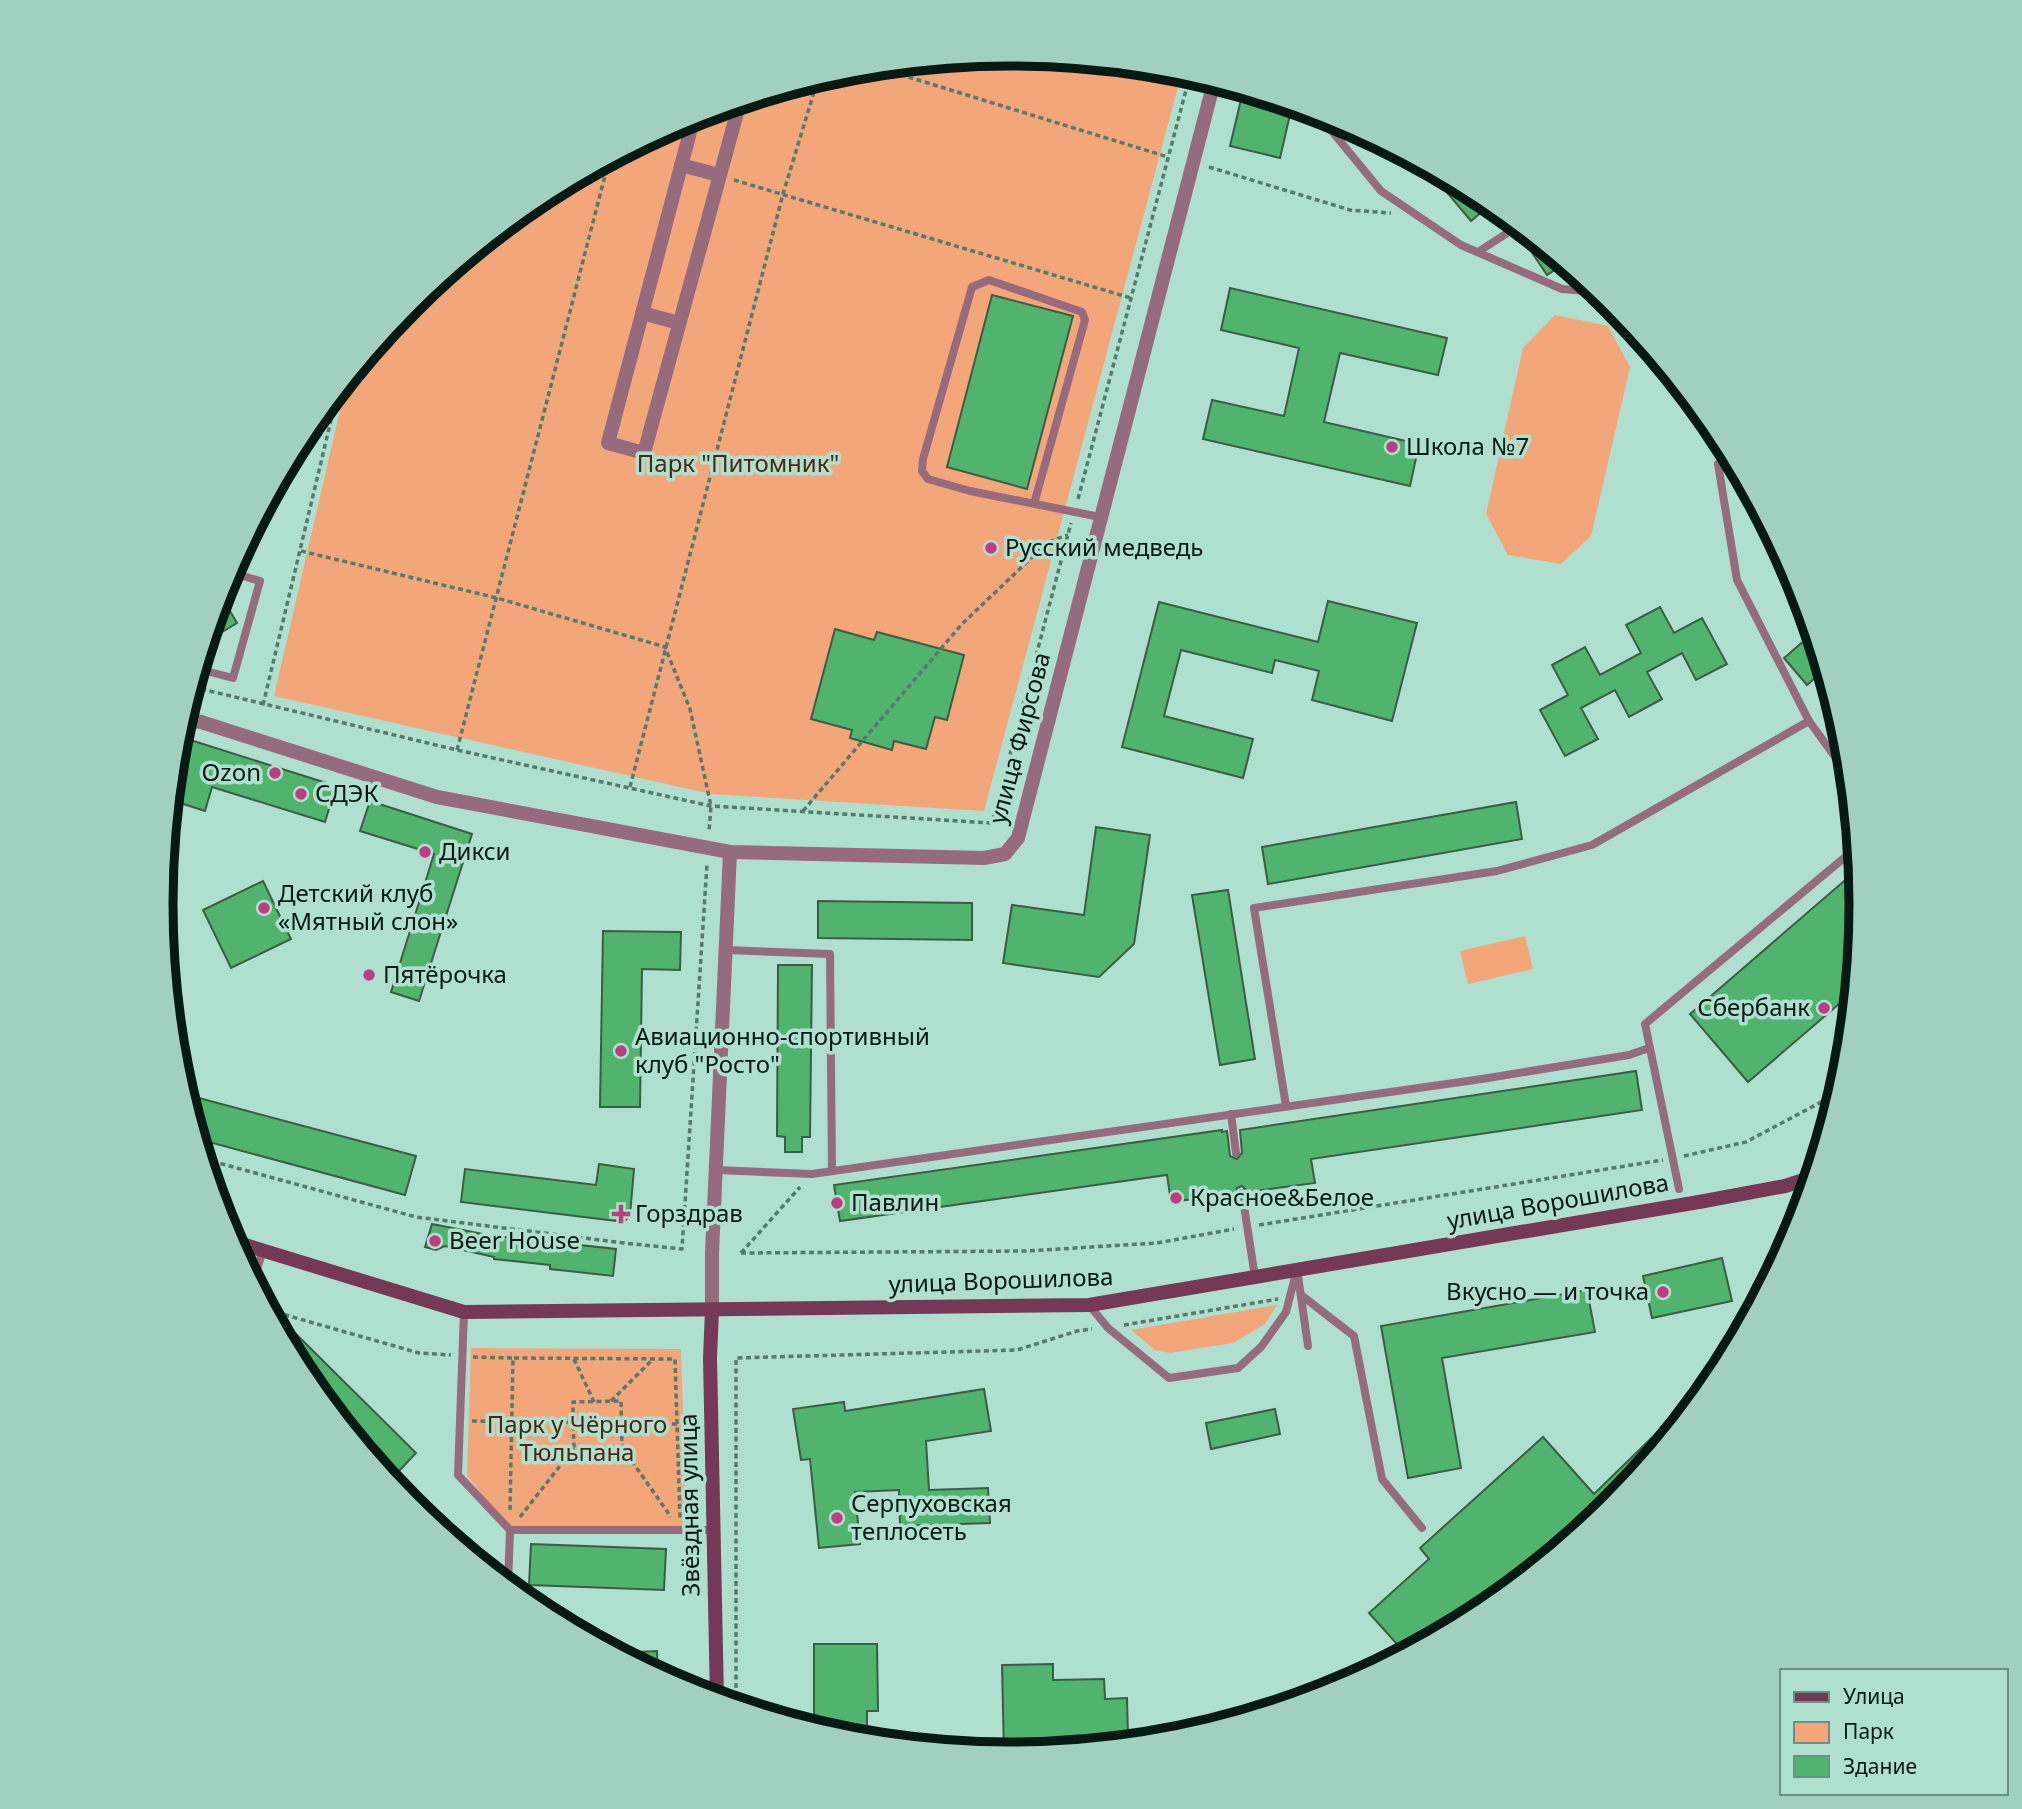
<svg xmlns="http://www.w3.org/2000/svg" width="2022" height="1809" viewBox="0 0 2022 1809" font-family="'Noto Sans',sans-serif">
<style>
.green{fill:#f2a679}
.building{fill:#50b36e;stroke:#3c5d44;stroke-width:2}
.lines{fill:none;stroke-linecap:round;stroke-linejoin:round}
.path{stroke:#58796e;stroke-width:3.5;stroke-dasharray:5 3.5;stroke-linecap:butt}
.lane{stroke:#976b7e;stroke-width:8}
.street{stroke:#976b7e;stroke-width:14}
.secondary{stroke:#753856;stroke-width:14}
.poi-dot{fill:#bf3c82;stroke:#afe0cf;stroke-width:2.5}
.labels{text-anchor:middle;stroke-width:7;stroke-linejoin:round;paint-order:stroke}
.poi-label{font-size:24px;fill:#061913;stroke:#afe0cf;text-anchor:start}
.park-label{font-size:24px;fill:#4d270f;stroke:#afe0cf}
.street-label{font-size:24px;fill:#061913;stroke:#afe0cf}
.rim{fill:none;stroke:#061913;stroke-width:9}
</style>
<rect width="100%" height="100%" fill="#afe0cf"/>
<g class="green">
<path d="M1011,54L1182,72L984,811L711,794L274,696L347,380L410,303L539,197L686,119L846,71Z"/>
<path d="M1555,315L1608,326L1630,367L1591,536L1561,564L1508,555L1486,514L1523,348Z"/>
<path d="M1525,936L1533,969L1468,984L1460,951Z"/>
<path d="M1277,1305L1265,1324L1233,1343L1170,1353L1155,1350L1131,1330Z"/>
<path d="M471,1348L681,1349L687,1530H510L467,1476Z"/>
</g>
<g class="building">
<path d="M1243,91L1292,106L1280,158L1230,146Z"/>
<path d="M1425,166L1484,198L1491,204L1471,221Z"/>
<path d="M1523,230L1564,264L1547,275L1519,233Z"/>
<path d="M1230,288L1447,338L1438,375L1340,353L1324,422L1419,444L1410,486L1203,439L1212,400L1284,416L1299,348L1221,330Z"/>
<path d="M992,295L1073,316L1027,489L947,467Z"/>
<path d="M221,596L237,623L207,641Z"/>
<path d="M1328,601L1417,623L1392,721L1312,700L1319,671L1275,660L1272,673L1181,650L1164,716L1253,739L1243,778L1122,747L1159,602L1318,642Z"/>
<path d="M1660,607L1674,633L1702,618L1727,664L1696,680L1682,653L1647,672L1662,699L1629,717L1615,690L1581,708L1598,739L1565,756L1540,710L1568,695L1552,665L1585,647L1600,675L1641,653L1626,625Z"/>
<path d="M835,629L874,640L877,632L964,655L947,720L935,717L926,749L894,741L892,750L850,738L852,730L811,719Z"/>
<path d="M1813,633L1824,670L1807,685L1784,658Z"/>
<path d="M184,738L336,786L325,822L212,787L205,811L171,800L174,769Z"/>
<path d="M370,801L472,834L419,1001L391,992L434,854L360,831Z"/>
<path d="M1516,802L1522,839L1268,884L1262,847Z"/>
<path d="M1096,827L1150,835L1134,944L1099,977L1003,963L1012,905L1084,915Z"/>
<path d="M1858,869L1861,905L1853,992L1748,1082L1690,1014Z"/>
<path d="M263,881L291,939L231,968L203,910Z"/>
<path d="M1228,890L1255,1059L1220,1065L1192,895Z"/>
<path d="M818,901L972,903V940L818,938Z"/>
<path d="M603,931L681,932L680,970L642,969L640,1107H600Z"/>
<path d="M778,965H812L810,1137H802V1152H785V1137L777,1136Z"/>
<path d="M1636,1071L1642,1110L1311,1159L1315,1183L1248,1192L1242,1186L1237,1188L1236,1193L1171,1202L1167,1175L840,1221L834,1185L1222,1130V1132L1227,1131L1230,1156L1237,1159L1242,1153L1240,1130Z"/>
<path d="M184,1094L416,1156L405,1195L198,1139Z"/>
<path d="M599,1164L634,1169L630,1215L624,1222L461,1202L465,1169L596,1185Z"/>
<path d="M432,1224L488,1235L616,1249L613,1276L550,1269V1265L494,1259V1257L445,1246L436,1250L425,1247Z"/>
<path d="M1722,1258L1732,1301L1652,1318L1643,1276Z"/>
<path d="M1587,1290L1595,1332L1442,1358L1461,1468L1408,1478L1381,1326Z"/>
<path d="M291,1329L416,1453L398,1472L456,1530L449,1538L410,1505L304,1377L283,1337Z"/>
<path d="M984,1389L991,1431L926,1441L929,1490L988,1488L990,1523L900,1526L899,1490L855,1492L860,1544L819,1548L810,1459L801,1460L793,1409L844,1402L845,1411Z"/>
<path d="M1275,1409L1280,1434L1211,1449L1206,1423Z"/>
<path d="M1669,1421L1676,1428L1612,1506L1483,1612L1405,1653L1369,1613L1429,1559L1420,1548L1543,1437L1594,1494Z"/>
<path d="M531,1544L666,1549L664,1590L529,1585Z"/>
<path d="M814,1644H877L878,1711H867V1741L845,1738L814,1729Z"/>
<path d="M657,1651L658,1675L616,1653Z"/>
<path d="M1053,1664V1680L1104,1679L1105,1699L1127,1698L1128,1736L1054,1738V1751L1004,1754L1002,1665Z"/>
</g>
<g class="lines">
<g class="path">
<path d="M876,67L1168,157"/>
<path d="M1209,167L1350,210L1391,213"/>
<path d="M734,180L1131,298"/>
<path d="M1720,451L1721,438"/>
<path d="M1078,499L1190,75"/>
<path d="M301,551L497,598L665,647L690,709L711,806L709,831"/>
<path d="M193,687L457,750L711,806L992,823L1071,523"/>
<path d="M263,705L338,391"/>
<path d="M457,750L609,160"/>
<path d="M630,787L783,194L818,79"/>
<path d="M803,811L961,625L1048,542L1068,535"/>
<path d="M1684,1156L1746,1142L1838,1093"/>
<path d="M204,1159L416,1217L624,1243L682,1249L707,864"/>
<path d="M1259,1225L1663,1160"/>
<path d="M741,1253L1026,1251L1157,1243L1234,1229"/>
<path d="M741,1253L800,1187"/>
<path d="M268,1310L419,1353L451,1355"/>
<path d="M1124,1325L1278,1299"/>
<path d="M473,1357L513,1358"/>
<path d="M574,1359L594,1402"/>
<path d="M611,1401L652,1360"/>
<path d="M472,1421L573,1422V1402L621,1401L622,1447L574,1448L573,1422"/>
<path d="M621,1424H678"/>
<path d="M622,1447L671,1517"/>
<path d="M510,1510L513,1358L675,1359L680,1519"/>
<path d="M520,1517L574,1448"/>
<path d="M736,1705V1358L1017,1350L1077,1331L1092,1329"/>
</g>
<g class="lane">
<path d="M1317,113L1381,191L1461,245L1562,289L1598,292"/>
<path d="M1478,252L1518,226"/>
<path d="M1718,464L1737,580L1809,721L1849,776"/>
<path d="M1034,504L1085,320L1082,312L989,280L972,287L923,459L922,471L928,479L970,491L1100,517"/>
<path d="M198,669L233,678L260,581L229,572"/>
<path d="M726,950L830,954L832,1171"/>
<path d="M1286,1106L1254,908L1497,871L1592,845L1809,721"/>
<path d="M1231,1114L1236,1153"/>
<path d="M716,1170L812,1174L1482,1079L1629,1055L1649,1048"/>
<path d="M1679,1189L1645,1024L1856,848"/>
<path d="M1242,1193L1255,1277"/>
<path d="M1298,1276L1308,1346"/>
<path d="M253,1282L263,1250"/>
<path d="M1301,1295L1354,1336L1382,1479L1422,1528"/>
<path d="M1089,1305L1108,1328L1169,1378L1238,1368L1261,1347L1286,1312L1297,1269"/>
<path d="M464,1312L458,1475L510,1530H714"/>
<path d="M508,1586L510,1530"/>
<path d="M580,1634H600V1644"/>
</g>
<g class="street">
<path d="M694,117L608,443L644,453L740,102"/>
<path d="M681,165L719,175"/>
<path d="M642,313L679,323"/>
<path d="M183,719L201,722L437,797L730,852L984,858L1005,854L1018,838L1214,82"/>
<path d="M712,1310V1253L730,852"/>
</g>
<g class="secondary">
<path d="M232,1241L464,1312L1089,1305L1699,1202L1785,1186L1813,1177"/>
<path d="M712,1310L710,1358L717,1699"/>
</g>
</g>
<g class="poi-dot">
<circle cx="1392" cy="447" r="7"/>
<circle cx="991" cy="548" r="7"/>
<circle cx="275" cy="773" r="7"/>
<circle cx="301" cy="794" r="7"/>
<circle cx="425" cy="852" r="7"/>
<circle cx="264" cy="908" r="7"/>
<circle cx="369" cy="975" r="7"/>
<circle cx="1824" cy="1008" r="7"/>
<circle cx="621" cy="1051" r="7"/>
<circle cx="1176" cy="1198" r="7"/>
<circle cx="837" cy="1203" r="7"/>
<path d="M617.5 1203.5h7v7h7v7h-7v7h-7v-7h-7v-7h7z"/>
<circle cx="435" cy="1241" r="7"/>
<circle cx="1663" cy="1292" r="7"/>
<circle cx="837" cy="1518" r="7"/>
</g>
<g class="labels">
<g class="poi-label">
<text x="1406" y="455">Школа №7</text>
<text x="1005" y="556">Русский медведь</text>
<text x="261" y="781" text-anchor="end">Ozon</text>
<text x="315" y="802">СДЭК</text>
<text x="439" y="860">Дикси</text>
<text x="278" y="902">Детский клуб<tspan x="278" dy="28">«Мятный слон»</tspan></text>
<text x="383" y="983">Пятёрочка</text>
<text x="1810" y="1016" text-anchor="end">Сбербанк</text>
<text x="635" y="1045">Авиационно-спортивный<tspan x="635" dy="28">клуб "Росто"</tspan></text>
<text x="1190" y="1206">Красное&amp;Белое</text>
<text x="851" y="1211">Павлин</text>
<text x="635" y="1222">Горздрав</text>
<text x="449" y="1249">Beer House</text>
<text x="1649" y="1300" text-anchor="end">Вкусно — и точка</text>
<text x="851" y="1512">Серпуховская<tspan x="851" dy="28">теплосеть</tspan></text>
</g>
<g class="park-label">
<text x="738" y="472">Парк "Питомник"</text>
<text x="577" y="1433">Парк у Чёрного<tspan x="577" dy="28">Тюльпана</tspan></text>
</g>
<g class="street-label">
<text transform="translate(1020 738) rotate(-75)" y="8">улица Фирсова</text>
<text transform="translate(1558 1202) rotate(-10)" y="8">улица Ворошилова</text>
<text transform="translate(1001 1281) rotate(-2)" y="8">улица Ворошилова</text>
<text transform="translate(690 1505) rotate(-91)" y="8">Звёздная улица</text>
</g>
</g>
<path d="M0 0H2022V1809H0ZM173 904a838 838 0 1 1 1676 0a838 838 0 1 1-1676 0Z" fill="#a1d0c0" fill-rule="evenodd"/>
<path class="rim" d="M173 904a838 838 0 1 1 1676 0a838 838 0 1 1-1676 0Z"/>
<rect x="1780" y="1669" width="228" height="126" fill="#afe0cf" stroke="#6b9084" stroke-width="2"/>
<rect x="1794" y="1692" width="35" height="10" fill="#753856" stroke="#6b9084" stroke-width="2"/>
<text x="1843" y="1704" font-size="21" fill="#061913">Улица</text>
<rect x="1794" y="1722" width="35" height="21" fill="#f2a679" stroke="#6b9084" stroke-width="2"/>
<text x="1843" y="1739" font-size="21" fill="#061913">Парк</text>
<rect x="1794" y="1756" width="35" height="21" fill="#50b36e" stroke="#6b9084" stroke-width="2"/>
<text x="1843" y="1774" font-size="21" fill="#061913">Здание</text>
</svg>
